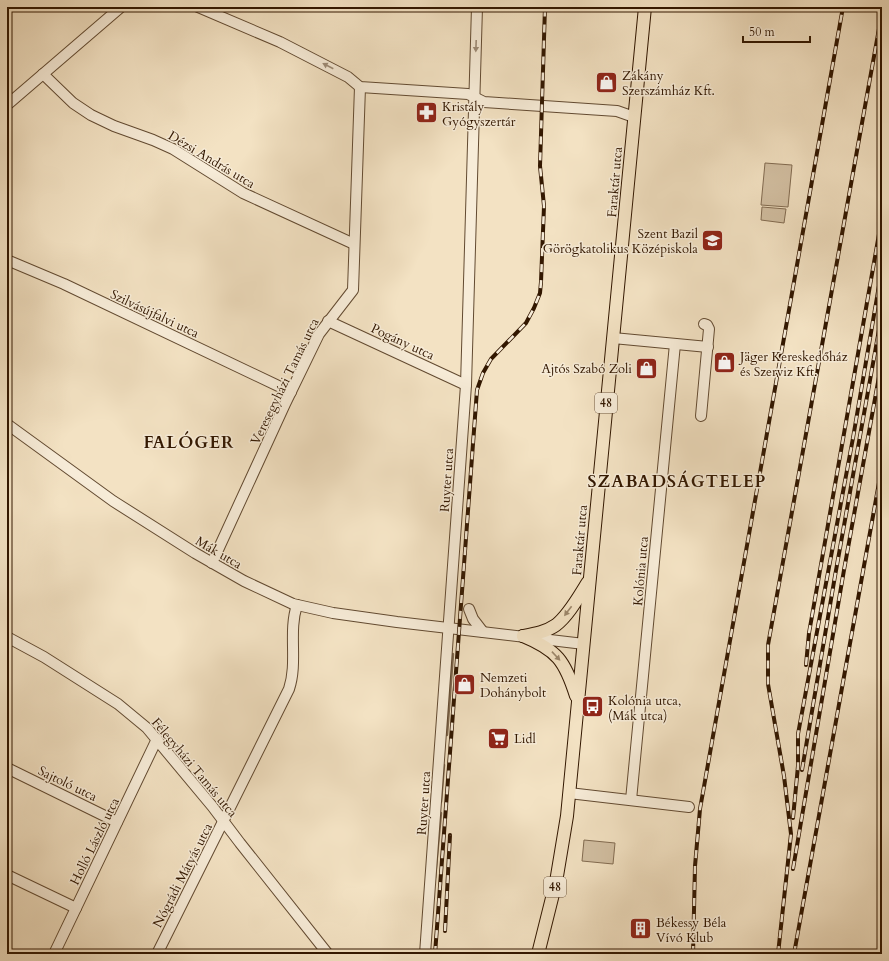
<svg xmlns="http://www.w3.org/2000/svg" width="889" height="961" viewBox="0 0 889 961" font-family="Cardo,serif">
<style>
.green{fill:#d2bfa2;stroke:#826b51}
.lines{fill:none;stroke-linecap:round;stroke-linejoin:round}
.stream{stroke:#7e674d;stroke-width:2.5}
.minor-casing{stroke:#624a31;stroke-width:12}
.major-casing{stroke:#321700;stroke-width:14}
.minor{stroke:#f7ecd8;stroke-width:10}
.major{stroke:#f3e2c3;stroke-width:12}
.rail-casing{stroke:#321700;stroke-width:4}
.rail{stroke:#f7ecd8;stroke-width:2.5;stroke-dasharray:8;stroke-linecap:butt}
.oneway{fill:#9e8c77}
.oneway2{fill:#9c876b}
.labels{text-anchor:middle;stroke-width:3;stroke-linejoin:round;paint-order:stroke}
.shield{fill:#f7ecd8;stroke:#6d5741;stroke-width:1}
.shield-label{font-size:12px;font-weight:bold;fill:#321700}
.poi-label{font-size:13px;fill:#321700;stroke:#f7ecd8;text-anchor:start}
.street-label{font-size:13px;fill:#321700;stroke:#f7ecd8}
.district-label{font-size:17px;font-weight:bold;letter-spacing:1px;fill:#321700;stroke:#f7ecd8}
</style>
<rect width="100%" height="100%" fill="#f3e2c3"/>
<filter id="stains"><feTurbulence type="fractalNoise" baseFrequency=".005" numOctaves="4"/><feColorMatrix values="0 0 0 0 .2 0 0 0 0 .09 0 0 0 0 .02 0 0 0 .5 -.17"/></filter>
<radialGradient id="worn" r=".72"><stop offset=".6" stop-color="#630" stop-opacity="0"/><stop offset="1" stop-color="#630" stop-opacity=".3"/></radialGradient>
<g class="green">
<path d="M765,163L792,165L788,207L761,205Z"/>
<path d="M762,207L786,209L784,223L761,220Z"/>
<path d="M584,840L615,843L613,864L582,861Z"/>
</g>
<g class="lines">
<g class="stream">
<path d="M447,735L453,654"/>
<path d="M441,802L444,765"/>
<path d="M435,878L441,813"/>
</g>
<defs>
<g id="minor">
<path d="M198,7L280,42L348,77L360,87L468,94L484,102L617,111L634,117"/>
<path d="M43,74L73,103L91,115L114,126L153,140L173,149L243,193L354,244"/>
<path d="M7,105L121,7"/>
<path d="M7,260L64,284L291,392"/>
<path d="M328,321L466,385"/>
<path d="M613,338L708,347"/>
<path d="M701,416L709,329L707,325L704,324"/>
<path d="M7,424L113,501L195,553L244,581L293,604L333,613L397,622L584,644"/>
<path d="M212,563L285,404L319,334L353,290L360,87"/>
<path d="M469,609L473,619L483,632"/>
<path d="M7,637L44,657L118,704L147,728L212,806L240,843L328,954"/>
<path d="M7,768L117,822"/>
<path d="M569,793L689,807"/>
<path d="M631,800L675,344"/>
<path d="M7,875L76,908"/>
<path d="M54,954L157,739"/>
<path d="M157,954L289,689C298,662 288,632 297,605"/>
<path d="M425,954L466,385L477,7"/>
</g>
<g id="major">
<path d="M523,636C534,634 546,632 556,625C569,615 579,596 588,582"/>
<path d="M523,636C557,650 565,661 576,696"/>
<path d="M538,954L556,882L567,816L645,7"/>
</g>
</defs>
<use href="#minor" class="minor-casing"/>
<use href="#major" class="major-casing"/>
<use href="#minor" class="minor"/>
<use href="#major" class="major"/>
<defs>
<g id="rail">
<path d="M806,665L809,633L882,217"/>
<path d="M802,770L835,576L882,313"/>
<path d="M793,818L798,766V734L853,438L882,268"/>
<path d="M793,869L844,570L882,360"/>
<path d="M445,931L450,835"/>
<path d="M435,954L477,390L483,373L491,359L526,323L534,308L540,293L541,282L544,206L540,166L545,7"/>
<path d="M693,954L695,866L700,809L843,7"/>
<path d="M778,954L791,834L784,776L768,684V645L882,12"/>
<path d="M794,954L882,466"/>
</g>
</defs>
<use href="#rail" class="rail-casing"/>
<use href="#rail" class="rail"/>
</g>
<defs><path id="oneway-solid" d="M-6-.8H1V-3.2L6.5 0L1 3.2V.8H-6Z"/></defs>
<g class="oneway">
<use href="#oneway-solid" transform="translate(476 46) rotate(92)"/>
<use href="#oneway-solid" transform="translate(328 66) rotate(-153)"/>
</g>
<g class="oneway2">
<use href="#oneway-solid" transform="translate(568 611) rotate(127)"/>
<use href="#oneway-solid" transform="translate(556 656) rotate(47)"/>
</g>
<defs>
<symbol id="shop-square" viewBox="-11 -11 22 22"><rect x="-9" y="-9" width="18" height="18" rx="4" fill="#8f2418" stroke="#f7ecd8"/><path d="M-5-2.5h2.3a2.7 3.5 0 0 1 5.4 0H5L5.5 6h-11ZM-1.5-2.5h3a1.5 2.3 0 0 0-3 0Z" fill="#fff"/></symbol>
<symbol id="pharmacy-square" viewBox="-11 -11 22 22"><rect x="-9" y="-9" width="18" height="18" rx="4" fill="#8f2418" stroke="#f7ecd8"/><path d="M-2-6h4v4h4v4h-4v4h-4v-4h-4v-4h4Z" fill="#fff"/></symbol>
<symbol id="school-square" viewBox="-11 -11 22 22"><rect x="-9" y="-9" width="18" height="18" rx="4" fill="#8f2418" stroke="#f7ecd8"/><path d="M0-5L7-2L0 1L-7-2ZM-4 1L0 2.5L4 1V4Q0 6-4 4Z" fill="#fff"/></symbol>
<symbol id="bus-square" viewBox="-11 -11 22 22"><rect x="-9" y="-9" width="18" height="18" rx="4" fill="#8f2418" stroke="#f7ecd8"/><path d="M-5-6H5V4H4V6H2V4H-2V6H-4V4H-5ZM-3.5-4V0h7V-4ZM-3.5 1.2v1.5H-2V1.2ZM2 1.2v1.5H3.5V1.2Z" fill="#fff"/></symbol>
<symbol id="supermarket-square" viewBox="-11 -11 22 22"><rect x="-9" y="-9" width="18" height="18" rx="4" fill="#8f2418" stroke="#f7ecd8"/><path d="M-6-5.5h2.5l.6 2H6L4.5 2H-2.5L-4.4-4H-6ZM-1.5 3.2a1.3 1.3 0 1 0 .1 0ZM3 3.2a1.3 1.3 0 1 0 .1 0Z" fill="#fff"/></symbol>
<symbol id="building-square" viewBox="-11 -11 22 22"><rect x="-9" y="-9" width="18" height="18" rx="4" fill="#8f2418" stroke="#f7ecd8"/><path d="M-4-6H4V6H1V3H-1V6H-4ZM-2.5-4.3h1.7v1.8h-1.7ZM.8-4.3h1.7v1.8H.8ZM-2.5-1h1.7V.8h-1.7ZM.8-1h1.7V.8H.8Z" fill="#fff"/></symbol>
</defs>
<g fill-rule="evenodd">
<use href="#shop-square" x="594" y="70" width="25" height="25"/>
<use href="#pharmacy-square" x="414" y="100" width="25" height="25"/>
<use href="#school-square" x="700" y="228" width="25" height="25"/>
<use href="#shop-square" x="712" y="350" width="25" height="25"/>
<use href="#shop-square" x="634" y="356" width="25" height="25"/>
<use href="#shop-square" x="452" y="672" width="25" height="25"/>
<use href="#bus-square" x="580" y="694" width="25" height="25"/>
<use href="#supermarket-square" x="486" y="726" width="25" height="25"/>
<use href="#building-square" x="628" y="916" width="25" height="25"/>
</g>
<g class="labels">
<g class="shield">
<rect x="595" y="393" width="22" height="20" rx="3"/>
<rect x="544" y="877" width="22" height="20" rx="3"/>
</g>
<g class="shield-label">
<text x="606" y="407">48</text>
<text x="555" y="891">48</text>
</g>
<g class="poi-label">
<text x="622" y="80">Zákány<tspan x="622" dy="15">Szerszámház Kft.</tspan></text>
<text x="442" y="111">Kristály<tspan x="442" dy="15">Gyógyszertár</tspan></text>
<text x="698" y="238" text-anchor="end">Szent Bazil<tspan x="698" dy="15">Görögkatolikus Középiskola</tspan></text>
<text x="740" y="361">Jäger Kereskedőház<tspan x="740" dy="15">és Szerviz Kft.</tspan></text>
<text x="632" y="373" text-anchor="end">Ajtós Szabó Zoli</text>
<text x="480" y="682">Nemzeti<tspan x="480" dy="15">Dohánybolt</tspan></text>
<text x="608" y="705">Kolónia utca,<tspan x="608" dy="15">(Mák utca)</tspan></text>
<text x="514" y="743">Lidl</text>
<text x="656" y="927">Békessy Béla<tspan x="656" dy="15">Vívó Klub</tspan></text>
</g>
<g class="street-label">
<text transform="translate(212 159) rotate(31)" y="5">Dézsi András utca</text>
<text transform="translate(614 182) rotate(-85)" y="5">Faraktár utca</text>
<text transform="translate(155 313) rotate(25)" y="5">Szilvásújfalvi utca</text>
<text transform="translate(403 341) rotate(25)" y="5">Pogány utca</text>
<text transform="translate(284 381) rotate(-64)" y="5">Veresegyházi Tamás utca</text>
<text transform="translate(446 480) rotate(-86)" y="5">Ruyter utca</text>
<text transform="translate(579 540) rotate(-85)" y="5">Faraktár utca</text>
<text transform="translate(219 552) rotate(30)" y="5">Mák utca</text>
<text transform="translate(640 571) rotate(-85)" y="5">Kolónia utca</text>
<text transform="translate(195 767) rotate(50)" y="5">Félegyházi Tamás utca</text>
<text transform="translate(68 783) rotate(26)" y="5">Sajtoló utca</text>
<text transform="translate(423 803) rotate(-86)" y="5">Ruyter utca</text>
<text transform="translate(94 841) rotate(-64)" y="5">Holló László utca</text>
<text transform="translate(182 875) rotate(-63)" y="5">Nógrádi Mátyás utca</text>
</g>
<g class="district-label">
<text x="189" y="448">FALÓGER</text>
<text x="677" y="487">SZABADSÁGTELEP</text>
</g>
</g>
<rect width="889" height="961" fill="none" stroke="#f3e2c3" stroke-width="24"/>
<rect x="8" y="8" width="873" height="945" fill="none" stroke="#321700" stroke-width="2"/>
<rect x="12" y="12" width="865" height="937" fill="none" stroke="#321700"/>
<path d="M743 36v6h67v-6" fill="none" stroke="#321700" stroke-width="2"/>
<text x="749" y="36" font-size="12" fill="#321700" stroke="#f7ecd8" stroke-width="3" paint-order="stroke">50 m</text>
<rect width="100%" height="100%" filter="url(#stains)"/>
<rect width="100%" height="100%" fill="url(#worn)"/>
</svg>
